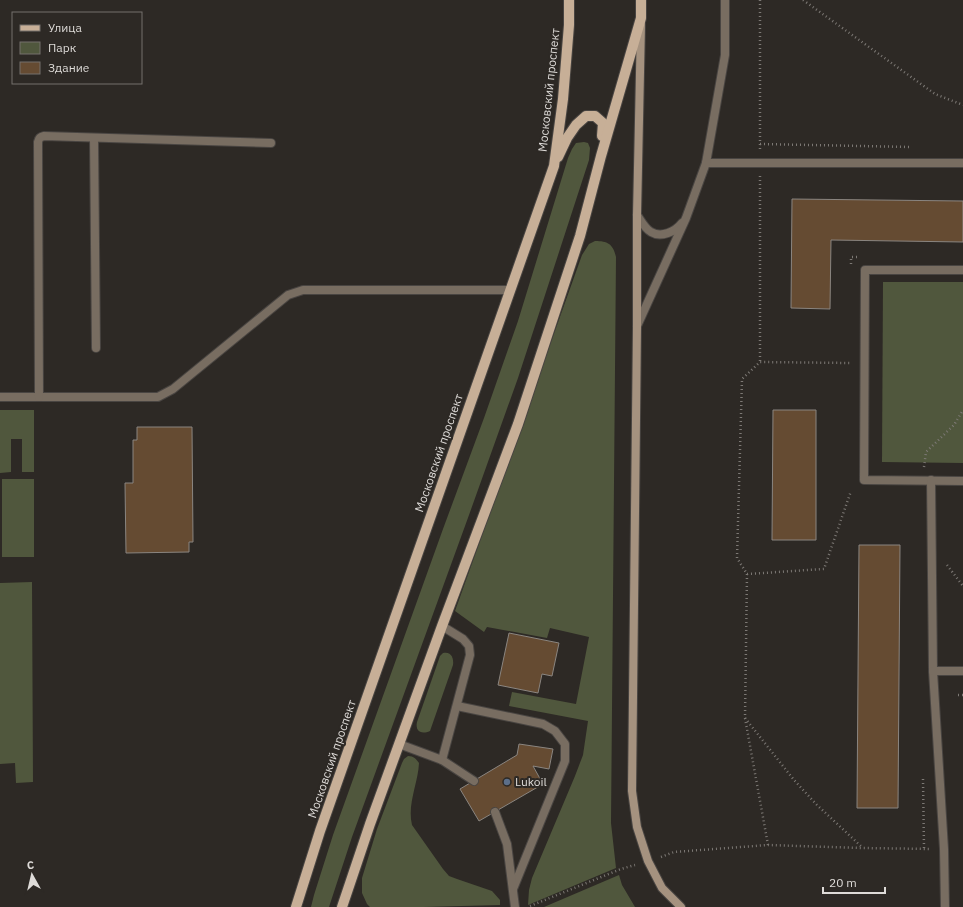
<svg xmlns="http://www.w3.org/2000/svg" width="963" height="907" viewBox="0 0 963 907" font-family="'IBM Plex Sans',sans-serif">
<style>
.green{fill:#50573d}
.building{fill:#654b32;stroke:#8a8580}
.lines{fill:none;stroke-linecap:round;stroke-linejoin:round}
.service-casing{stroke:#494542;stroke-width:10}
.minor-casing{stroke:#494542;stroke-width:10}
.secondary-casing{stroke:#494542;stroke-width:10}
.primary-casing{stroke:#494542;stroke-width:12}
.path{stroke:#7d7975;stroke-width:2.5;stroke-dasharray:1 3;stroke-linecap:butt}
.service{stroke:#786d61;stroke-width:8}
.minor{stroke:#786d61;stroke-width:8}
.secondary{stroke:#a5927f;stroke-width:8}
.primary{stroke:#c7af97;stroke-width:10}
.service-dot{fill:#5c6f8a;stroke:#2d2925;stroke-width:1.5}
.labels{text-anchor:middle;stroke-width:4;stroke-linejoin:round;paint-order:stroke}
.street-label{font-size:12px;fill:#dedbd8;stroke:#2d2925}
.poi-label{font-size:12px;fill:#dedbd8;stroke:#2d2925;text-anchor:start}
</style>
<rect width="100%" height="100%" fill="#2d2925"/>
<g class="green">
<path d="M584,142L588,143L590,148L589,160L518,378L469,515L352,837L329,907H311L314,895L333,835L443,529L484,418L518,321L568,158L572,149L576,143Z"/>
<path d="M595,241C608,241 613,244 616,257L611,823L616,868L528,905L529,890L532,878L575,776L583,755L588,721L509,706L512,692L576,704L589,637L550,628L547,638L487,627L484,632L455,611L582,255L589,244Z"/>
<path d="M883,282H963V463L882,462Z"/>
<path d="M0,410H34V472H22V439H11V472L0,473Z"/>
<rect x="2" y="479" width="32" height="78"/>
<path d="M32,582L33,782L16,783L15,763L0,764V583Z"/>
<path d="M443,653C451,651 454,658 453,665L430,731C421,735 415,731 417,722L440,656Z"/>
<path d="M408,756C414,756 416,759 419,763C418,784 407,804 412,825L443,869L449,876L457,879L492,891L500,900V905L424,907H370L367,904L362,893V878L377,829L402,763L404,759Z"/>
<path d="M619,875L622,885L635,907H544Z"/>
</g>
<g class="building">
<path d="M792,199L963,201V242L831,240L830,309L791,308Z"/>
<path d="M773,410H816V540H772Z"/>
<path d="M137,427H192L193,542H189V552L126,553L125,483H133V440H137Z"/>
<path d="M859,545H900L898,808H857Z"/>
<path d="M509,633L559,643L552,676L542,674L538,693L498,685Z"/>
<path d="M519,744L553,749L549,769L533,766L543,784L479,821L460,789L517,755Z"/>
</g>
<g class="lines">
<defs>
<g id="service">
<path d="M94,138L96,348"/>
<path d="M706,163H963"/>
<path d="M963,270H865L864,480L963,481"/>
<path d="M0,397H158L173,389L288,295L303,290H510"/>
<path d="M39,397L38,142C39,138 40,137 44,136L271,143"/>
<path d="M931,480L933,671L944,849L945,907"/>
<path d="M442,626L463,639L469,646L470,655L442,760"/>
<path d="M933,671H963"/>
<path d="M457,706L543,724L555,731L565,744V761L513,889"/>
<path d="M399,744L442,760L474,781"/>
<path d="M495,812L507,844L515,907"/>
</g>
<g id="minor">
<path d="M637,215C641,221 645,229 651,232C661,238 675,232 682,223"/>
<path d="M637,326L686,218L706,163L725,55V0"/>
</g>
<path id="secondary" d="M641,25L637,215V326L632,791L637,827L648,861L662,888L681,907"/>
<g id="primary">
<path d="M558,157L567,138L576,125L586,116H595L603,123L602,136"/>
<path d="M296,907L320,831L554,166L563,99L569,25V0"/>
<path d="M342,907L370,824L442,626L518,424L580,236L601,156L641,18V0"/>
</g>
</defs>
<use href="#service" class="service-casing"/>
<use href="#minor" class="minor-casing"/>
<use href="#secondary" class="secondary-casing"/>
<use href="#primary" class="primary-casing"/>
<g class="path">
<path d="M760,0V149"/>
<path d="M803,0L935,94L963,105"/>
<path d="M760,144L911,147"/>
<path d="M760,176V362"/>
<path d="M851,264V257H858"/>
<path d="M924,467L926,452L954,425L963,410"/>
<path d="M947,565L963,586"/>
<path d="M747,574L824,569L851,491"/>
<path d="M958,695H963"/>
<path d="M745,718L794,780L817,805L863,848"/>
<path d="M923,779L924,848"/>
<path d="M768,845L745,718L747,574L737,558L742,379L760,362L850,363"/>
<path d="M661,857L674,852L768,845L863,848L931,849"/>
<path d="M530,906L621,869L635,865"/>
</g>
<use href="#service" class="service"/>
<use href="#minor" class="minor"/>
<use href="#secondary" class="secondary"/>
<use href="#primary" class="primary"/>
</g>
<circle class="service-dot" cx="507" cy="782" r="4"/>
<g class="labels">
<g class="street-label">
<text transform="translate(549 90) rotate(-84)" y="4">Московский проспект</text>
<text transform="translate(439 453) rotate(-71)" y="4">Московский проспект</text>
<text transform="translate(332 759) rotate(-71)" y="4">Московский проспект</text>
</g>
<g class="poi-label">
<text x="515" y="786">Lukoil</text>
</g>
</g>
<rect x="12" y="12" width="130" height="72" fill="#2d2925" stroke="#74706d"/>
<rect x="20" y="25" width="20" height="6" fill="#c7af97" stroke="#74706d"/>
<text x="48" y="32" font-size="12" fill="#dedbd8">Улица</text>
<rect x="20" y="42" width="20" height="12" fill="#50573d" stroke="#74706d"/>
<text x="48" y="52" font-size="12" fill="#dedbd8">Парк</text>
<rect x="20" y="62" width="20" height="12" fill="#654b32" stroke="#74706d"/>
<text x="48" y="72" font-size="12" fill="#dedbd8">Здание</text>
<g transform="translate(32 875) rotate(352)" stroke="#2d2925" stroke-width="3" paint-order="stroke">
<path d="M0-3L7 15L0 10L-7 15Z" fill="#dedbd8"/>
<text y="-6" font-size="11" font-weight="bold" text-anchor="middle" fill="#dedbd8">С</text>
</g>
<path d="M823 887v6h62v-6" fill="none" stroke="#dedbd8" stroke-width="2"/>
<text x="829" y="887" font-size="12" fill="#dedbd8" stroke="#2d2925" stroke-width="3" paint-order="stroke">20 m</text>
</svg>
